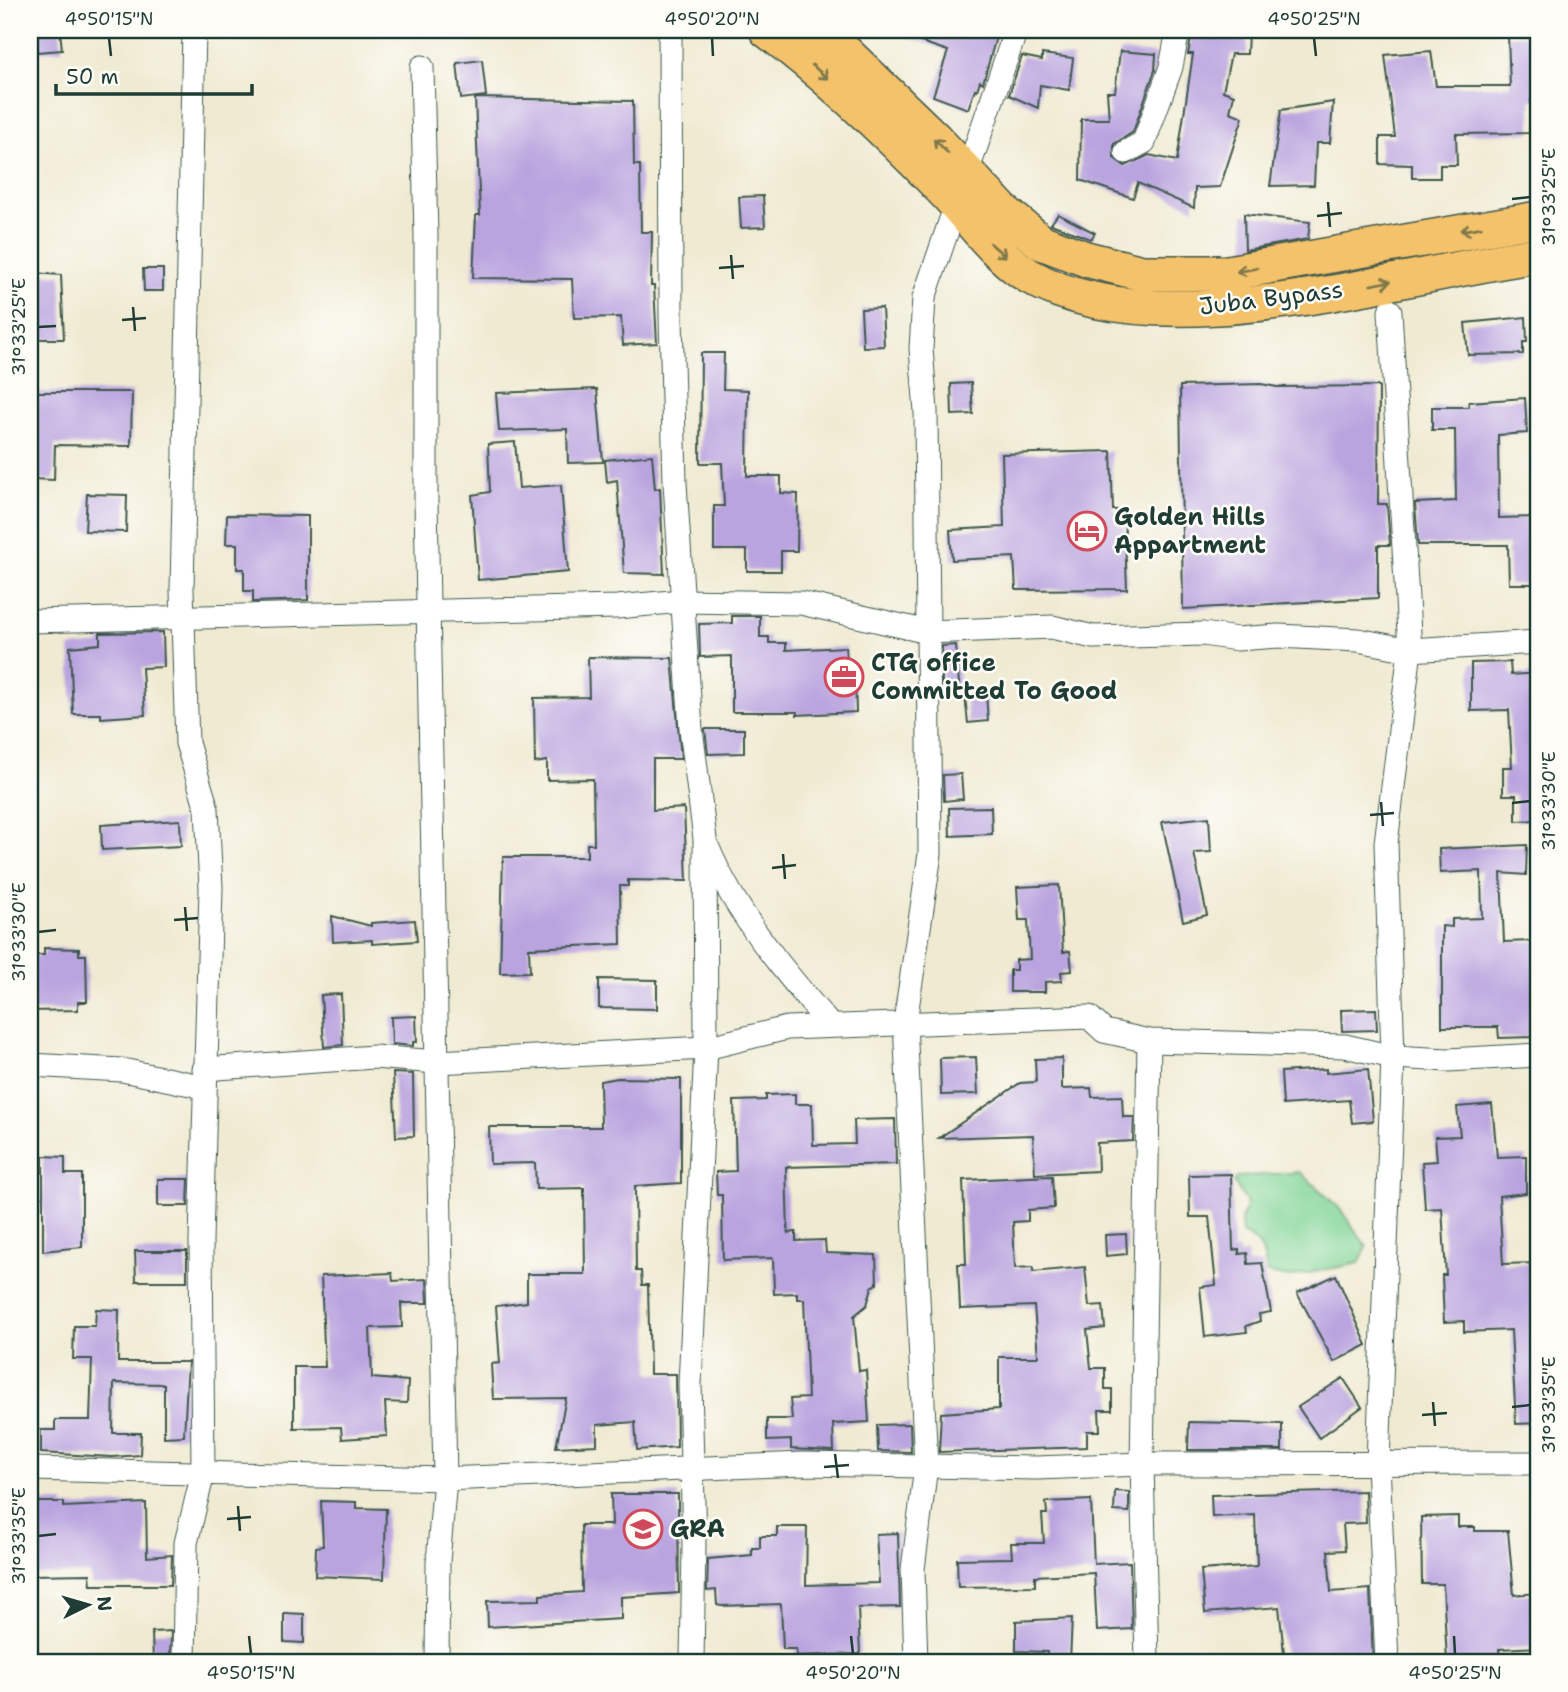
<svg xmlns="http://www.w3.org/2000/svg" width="1568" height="1692" viewBox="0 0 1568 1692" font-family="'Shantell Sans',sans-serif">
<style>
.green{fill:#82d698;stroke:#508a66;stroke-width:2}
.building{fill:#baa4df}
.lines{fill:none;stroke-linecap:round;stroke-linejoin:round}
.minor-casing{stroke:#3e574c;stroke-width:25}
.primary-casing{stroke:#3e574c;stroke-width:38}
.minor{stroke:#fff;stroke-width:23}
.primary{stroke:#f4c26a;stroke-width:35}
.oneway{stroke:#7f794c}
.ticks{fill:none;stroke:#1f3d34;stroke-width:2.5}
.labels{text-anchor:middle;stroke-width:5;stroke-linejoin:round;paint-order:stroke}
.street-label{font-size:24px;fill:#1f3d34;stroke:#fdfcf7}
.poi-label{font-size:24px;font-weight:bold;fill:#1f3d34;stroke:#fdfcf7;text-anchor:start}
.neatline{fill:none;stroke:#1f3d34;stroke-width:2.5}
.ticks-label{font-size:18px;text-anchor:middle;fill:#1f3d34}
</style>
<rect width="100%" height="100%" fill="#fdfcf7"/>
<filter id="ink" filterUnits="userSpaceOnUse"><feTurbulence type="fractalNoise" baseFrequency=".0143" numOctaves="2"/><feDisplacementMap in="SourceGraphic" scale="14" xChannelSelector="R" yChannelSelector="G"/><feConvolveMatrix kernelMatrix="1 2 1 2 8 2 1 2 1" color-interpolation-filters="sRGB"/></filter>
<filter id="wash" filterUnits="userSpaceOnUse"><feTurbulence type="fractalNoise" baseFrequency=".00686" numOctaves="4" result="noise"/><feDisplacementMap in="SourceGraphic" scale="28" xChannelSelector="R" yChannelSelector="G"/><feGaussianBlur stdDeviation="1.57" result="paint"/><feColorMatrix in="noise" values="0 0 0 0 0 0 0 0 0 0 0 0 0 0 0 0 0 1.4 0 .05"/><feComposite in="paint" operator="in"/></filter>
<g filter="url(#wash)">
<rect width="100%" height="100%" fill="#efead1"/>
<path class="green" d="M1300,1172L1339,1208L1367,1247L1359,1263L1289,1277L1267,1273C1264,1253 1262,1241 1242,1233L1241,1220L1247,1203L1234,1182L1238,1177Z"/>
<g id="blocks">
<g class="building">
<path d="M35,30H60L62,50L37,52Z"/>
<path d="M897,30H998L983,83L980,81L977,90L975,89L968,109L933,96L948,51L897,34Z"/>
<path d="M1197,30H1231L1230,35L1248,33L1247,54H1231L1223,91L1234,95L1230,112L1243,117L1220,187L1195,188L1194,208L1138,183L1133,198L1080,180L1081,119H1109L1107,92H1115L1120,51L1156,54L1155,70L1133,132L1114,144V158L1125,166L1149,155L1177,161L1193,54H1188L1191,38H1196Z"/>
<path d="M1531,35L1532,74L1538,73V100H1531V133L1456,134L1457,165H1440V178H1412V165L1380,164V137H1395L1385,55L1431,51L1436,86H1510L1508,36Z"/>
<path d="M1042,54L1073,58L1069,90L1040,85L1038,108L1009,95L1022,56L1042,60Z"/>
<path d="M482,60L486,96L461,99L457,63Z"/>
<path d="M475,98L633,101L634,165H640L641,232H652L651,286H654L657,343L623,345L621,317L574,318L572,279L473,278L476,215H480Z"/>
<path d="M1333,102L1330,143H1316L1314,185L1270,186L1281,110Z"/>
<path d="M763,196L765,227L741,228L739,197Z"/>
<path d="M1058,214L1095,233L1091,239L1051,224Z"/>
<path d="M1244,214L1310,222L1308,239L1245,250Z"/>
<path d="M143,269H163V291H144Z"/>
<path d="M33,273L61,275L64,339H34Z"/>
<path d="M882,308L884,346L863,347L861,309Z"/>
<path d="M1526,317L1527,342H1523V354L1468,355L1465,323Z"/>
<path d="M701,353H724L723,389L748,390L747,476H781V493L798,494L797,551H781V571H747V550H714V506H724L722,463H700Z"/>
<path d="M971,383L973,414L952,415L951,384Z"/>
<path d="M1261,384L1277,387L1379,386L1378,504H1387L1390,545H1378V598L1183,609L1180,386Z"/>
<path d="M597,389L603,462L568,463L567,429L499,431L496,393Z"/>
<path d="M30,392H132L131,446L55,445L54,480L30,479Z"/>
<path d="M1525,398L1527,433L1498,435L1499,518L1538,517V584H1509L1508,545H1418L1415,503L1456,501L1455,430H1432V407H1469V402Z"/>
<path d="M515,442L519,488L561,485L568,572L478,580L472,495L490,492L488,444Z"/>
<path d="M1111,451L1113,510H1124L1127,589L1016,590L1014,557L952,560L950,530L1004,527L1002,454Z"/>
<path d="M652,455L655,489L660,488L664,574L624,573L617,480L607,482L605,460Z"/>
<path d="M87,494L127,495L126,532L85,531Z"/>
<path d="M227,515L308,516V600L253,602V591H244V569H237V544H226Z"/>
<path d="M732,616H760V637H769V643H786V650L846,647L848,675L855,674L856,712L797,715V712H732V656L700,657L699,624L732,623Z"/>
<path d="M163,632L164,667L142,668L145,715L101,718V714H73L70,647L100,644V633Z"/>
<path d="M956,645L959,684L942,685V646Z"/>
<path d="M588,657L672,658L681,759H653V810L684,808L687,881L628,880V886H620L621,944L529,948L530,972L500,973L503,857H587V844H594L593,779L547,780V761L535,763L534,698L589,697Z"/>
<path d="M1510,662L1511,675L1538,673V820L1516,821V795H1503V767H1512L1509,710L1471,711V663Z"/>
<path d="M986,694L988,721L968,723L965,696Z"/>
<path d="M705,729H744V753L708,754Z"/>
<path d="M961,774L963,799L944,801L943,775Z"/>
<path d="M991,807L992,834L950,836L949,808Z"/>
<path d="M1209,817L1211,852L1194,853L1207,915L1183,921L1162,822Z"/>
<path d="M180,820L181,846L102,850L101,825Z"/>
<path d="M1527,845L1526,875L1501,873L1504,942L1538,941V1037L1499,1038L1498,1027H1442V926L1452,927V919L1482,918L1481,871L1440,873L1439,849Z"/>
<path d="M1059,885L1063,952L1070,951L1072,971L1061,972L1062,981L1045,982V992H1010V970H1016V960L1030,959L1028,920H1019L1017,887Z"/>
<path d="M332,916L371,926V923L415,920L417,941L372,944V940L333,942Z"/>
<path d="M44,948L79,949V955H86L87,1002H78V1010L30,1011V955H44Z"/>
<path d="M599,979L657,980V1009L599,1008Z"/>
<path d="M341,994L343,1045L324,1047L321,995Z"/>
<path d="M1376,1009L1377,1030L1342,1031L1341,1010Z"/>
<path d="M416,1016L417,1042H413V1046L392,1044L391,1017Z"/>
<path d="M976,1057L978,1094L941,1095L940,1058Z"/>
<path d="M1062,1058V1089L1091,1088L1092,1097L1122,1096L1123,1117H1134L1133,1141L1097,1143L1098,1171L1035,1174L1033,1135L939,1138L1020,1083L1036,1082L1035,1059Z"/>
<path d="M1326,1069V1073L1368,1069L1373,1121L1352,1123L1349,1100L1283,1105L1281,1072Z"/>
<path d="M393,1073L413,1074L414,1136L396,1137Z"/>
<path d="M618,1078L681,1079V1183L635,1186L636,1271H641L642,1285H648L650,1374H676L677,1447L637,1450L635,1422L597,1425V1445L556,1447L566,1398L493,1399L491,1364L500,1363L496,1306L527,1302V1274H585L584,1188L536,1189L535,1163L490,1164L489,1127H601L600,1081Z"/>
<path d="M795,1094V1104H812L813,1145L855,1144L854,1120L895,1119L896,1164L786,1167L788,1233L796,1232V1241L825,1240L826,1253L876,1255L877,1284L872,1287L867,1305L854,1316L859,1371L866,1370L869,1422L833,1424L834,1451L791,1449V1440L767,1441V1419H792L790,1399L808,1398L804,1299H797V1293L774,1294L773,1258L723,1260L722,1195H717L716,1172L736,1171L734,1101L766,1100V1095Z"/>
<path d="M1492,1104L1497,1157L1526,1156V1193L1499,1196L1503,1264L1538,1263V1423L1516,1424L1511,1330L1464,1332V1321L1444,1322L1442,1275H1446L1442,1208L1425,1209L1422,1162L1437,1161L1435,1137L1460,1136L1457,1107Z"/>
<path d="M43,1156L65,1157V1174H82V1247L43,1251Z"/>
<path d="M1231,1174L1233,1250L1239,1249V1254L1247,1253L1248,1264L1262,1263L1271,1312L1259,1314L1260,1321L1246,1326L1247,1332L1205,1337L1200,1287L1216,1285L1209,1217H1190L1189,1175Z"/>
<path d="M1052,1176L1054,1208L1028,1210V1221L1013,1222L1015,1268L1033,1267V1272L1085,1267L1089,1306L1103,1305L1105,1328L1087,1330L1091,1368H1105V1389H1112V1410H1099L1100,1431H1087V1447L939,1452L941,1413L999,1409V1357H1038L1034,1306L960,1309L958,1264H966L963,1180Z"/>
<path d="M158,1179H189L188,1206H158Z"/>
<path d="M1126,1234L1127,1254L1106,1256L1105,1235Z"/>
<path d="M135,1251H187V1281H136Z"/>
<path d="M392,1273L393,1281L427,1279L428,1303H401L402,1327L370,1328L372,1378L408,1381L407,1403L385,1402L387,1436L342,1439L341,1427L294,1428V1367H325L321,1276Z"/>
<path d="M1336,1275L1367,1345L1334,1362L1297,1293Z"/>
<path d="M96,1309L119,1310L118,1362H188L184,1436L164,1437V1384L114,1383L113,1433H141L140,1455L112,1457L41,1453V1430H55V1420H90L92,1359H73L74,1326H95Z"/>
<path d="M1343,1378L1362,1407L1319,1438L1298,1407Z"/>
<path d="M1189,1422L1282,1424V1450H1188Z"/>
<path d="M910,1424L911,1452L878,1451L877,1425Z"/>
<path d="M1115,1491L1129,1492V1512L1114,1511Z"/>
<path d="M1365,1491L1366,1523L1343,1524L1345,1550L1328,1551L1331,1592L1370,1589L1373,1662H1285L1279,1607L1205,1613L1201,1570L1257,1566L1255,1515L1212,1517L1211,1495Z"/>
<path d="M611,1494H678L679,1593L621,1597V1619L488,1627L487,1601L540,1600V1595L582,1592L581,1525H612Z"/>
<path d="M1091,1500L1094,1564L1130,1562L1132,1629L1097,1631L1094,1573L1035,1576V1586L958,1587L957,1559L1012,1558L1011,1543H1044L1042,1514H1047L1046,1502Z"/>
<path d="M321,1501L356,1502V1508L386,1509L384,1579L315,1576L316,1547L323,1546Z"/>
<path d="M30,1502H64V1507L146,1503L147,1557L172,1555L171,1585H91L90,1574L30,1575Z"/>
<path d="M1458,1516V1527H1475V1531H1508L1514,1595L1538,1593V1647L1499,1649L1500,1662H1447L1443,1584H1422L1421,1517Z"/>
<path d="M777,1527H807L806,1585L879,1583L876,1534L898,1533L900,1607L858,1608L860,1654L797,1656L796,1649H783L781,1604L721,1606L717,1605L716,1590L707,1591L708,1559L752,1555V1548H760V1536H777Z"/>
<path d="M284,1613L304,1614V1643L284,1642Z"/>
<path d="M1072,1618L1070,1662H1046L1047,1652L1016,1651V1621Z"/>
<path d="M171,1631L170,1662H153L152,1632Z"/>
</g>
</g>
</g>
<g filter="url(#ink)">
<use href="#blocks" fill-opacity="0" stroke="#3e574c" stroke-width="2"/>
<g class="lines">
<defs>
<g id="minor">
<path d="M670,30L671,316L675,483L691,729L705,839L706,1048L690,1384L694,1544L692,1662"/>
<path d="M422,67L426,237V501L445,1479L438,1562L437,1662"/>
<path d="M1126,152L1144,142L1171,67L1178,30"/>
<path d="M30,621L617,607L682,601L801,603L928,632L1052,627L1093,637L1203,634L1237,639L1278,636L1358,640L1410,650L1538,642"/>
<path d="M708,848C736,915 784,971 830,1025"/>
<path d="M30,1065L122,1070L205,1087"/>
<path d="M204,1069L374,1057L437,1062L706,1048L787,1028L1089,1017L1104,1031L1149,1041L1345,1046L1393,1057L1448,1060L1538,1055"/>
<path d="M30,1469L445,1479L803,1464L1037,1468L1142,1464L1538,1463"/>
<path d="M184,1662L186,1543L203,1473L201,1241L211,888L207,809L187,743L182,590L194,30"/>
<path d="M916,1662L913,1569L926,1466L905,1022L930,854L926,411L921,349L924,298L1016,30"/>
<path d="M1147,1662L1142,1464L1149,1041"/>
<path d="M1387,1662L1378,1463L1393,1057L1386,843L1410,650L1390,311"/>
</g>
<g id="primary">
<path d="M767,30C831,78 888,133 943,190C971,218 994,255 1029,276C1158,351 1397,275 1538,255"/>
<path d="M822,30L935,139L1003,211L1041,242L1086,259L1142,273H1228L1538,219"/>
</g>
</defs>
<use href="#minor" class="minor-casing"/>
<use href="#primary" class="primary-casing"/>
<use href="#minor" class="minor"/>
<use href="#primary" class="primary"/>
</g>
<defs><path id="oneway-shaft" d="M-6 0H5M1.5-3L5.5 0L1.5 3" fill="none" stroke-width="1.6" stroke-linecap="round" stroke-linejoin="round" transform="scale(1.75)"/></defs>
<g class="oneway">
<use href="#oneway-shaft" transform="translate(820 72) rotate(42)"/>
<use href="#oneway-shaft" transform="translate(941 146) rotate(-134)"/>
<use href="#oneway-shaft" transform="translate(1471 229) rotate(170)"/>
<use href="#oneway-shaft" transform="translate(998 250) rotate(41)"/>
<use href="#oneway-shaft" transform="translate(1247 270) rotate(170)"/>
<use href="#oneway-shaft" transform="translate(1381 283) rotate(-11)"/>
</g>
</g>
<path class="ticks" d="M109,38L111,56M712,38L713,56M1314,38L1316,56M1512,199L1530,197M1328,202L1330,227M1317,216L1342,213M731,255L733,279M719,268L744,266M133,307L135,331M122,320L146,318M38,327L56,326M1381,802L1383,826M1512,803L1530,801M1370,815L1394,813M783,854L785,879M772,868L796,865M185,907L187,931M174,920L198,918M38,932L56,930M1433,1402L1435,1426M1512,1407L1530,1405M1422,1415L1447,1413M835,1454L838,1478M824,1467L849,1465M238,1506L240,1531M227,1519L251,1517M38,1536L56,1534M249,1636L251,1654M851,1636L853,1654M1454,1636L1455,1654"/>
<defs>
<symbol id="hotel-ring" viewBox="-11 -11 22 22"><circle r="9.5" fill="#fdfcf7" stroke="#d1495b" stroke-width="1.5"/><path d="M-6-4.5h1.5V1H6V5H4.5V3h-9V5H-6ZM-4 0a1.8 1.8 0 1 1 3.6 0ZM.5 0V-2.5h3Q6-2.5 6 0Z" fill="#d1495b"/></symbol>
<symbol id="office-ring" viewBox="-11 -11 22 22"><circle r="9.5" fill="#fdfcf7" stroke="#d1495b" stroke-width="1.5"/><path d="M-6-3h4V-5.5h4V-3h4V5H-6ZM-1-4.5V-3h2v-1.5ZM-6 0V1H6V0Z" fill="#d1495b"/></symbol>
<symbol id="university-ring" viewBox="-11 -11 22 22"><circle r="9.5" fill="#fdfcf7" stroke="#d1495b" stroke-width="1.5"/><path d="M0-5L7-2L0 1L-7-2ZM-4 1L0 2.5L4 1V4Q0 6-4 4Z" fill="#d1495b"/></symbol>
</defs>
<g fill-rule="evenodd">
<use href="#hotel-ring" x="1065" y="509" width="44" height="44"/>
<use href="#office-ring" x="822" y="655" width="44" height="44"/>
<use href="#university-ring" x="621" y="1507" width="44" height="44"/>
</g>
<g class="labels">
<g class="street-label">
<text transform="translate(1271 298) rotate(-7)" y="8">Juba Bypass</text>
</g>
<g class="poi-label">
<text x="1114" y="525">Golden Hills<tspan x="1114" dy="28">Appartment</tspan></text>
<text x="871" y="671">CTG office<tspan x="871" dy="28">Committed To Good</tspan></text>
<text x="670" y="1537">GRA</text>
</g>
</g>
<rect width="1568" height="1692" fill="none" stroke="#fdfcf7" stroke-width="77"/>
<g transform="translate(88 1605) rotate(85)" stroke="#fdfcf7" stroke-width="5" paint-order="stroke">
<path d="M0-5L12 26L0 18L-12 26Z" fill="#1f3d34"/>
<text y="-10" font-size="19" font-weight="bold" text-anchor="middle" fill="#1f3d34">N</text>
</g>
<path d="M56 84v10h196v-10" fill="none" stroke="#1f3d34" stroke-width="3.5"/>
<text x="66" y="84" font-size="21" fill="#1f3d34" stroke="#fdfcf7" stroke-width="5" paint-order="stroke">50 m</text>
<rect x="38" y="38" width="1492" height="1616" class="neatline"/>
<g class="ticks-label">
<text x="109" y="25">4°50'15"N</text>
<text x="712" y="25">4°50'20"N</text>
<text x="1314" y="25">4°50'25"N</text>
<text transform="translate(1549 197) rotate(-90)" y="6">31°33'25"E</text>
<text transform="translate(19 327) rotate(-90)" y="6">31°33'25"E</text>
<text transform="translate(1549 801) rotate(-90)" y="6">31°33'30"E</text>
<text transform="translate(19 932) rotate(-90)" y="6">31°33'30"E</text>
<text transform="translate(1549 1405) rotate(-90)" y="6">31°33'35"E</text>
<text transform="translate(19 1536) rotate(-90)" y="6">31°33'35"E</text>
<text x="251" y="1679">4°50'15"N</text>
<text x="853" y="1679">4°50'20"N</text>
<text x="1455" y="1679">4°50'25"N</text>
</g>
</svg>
